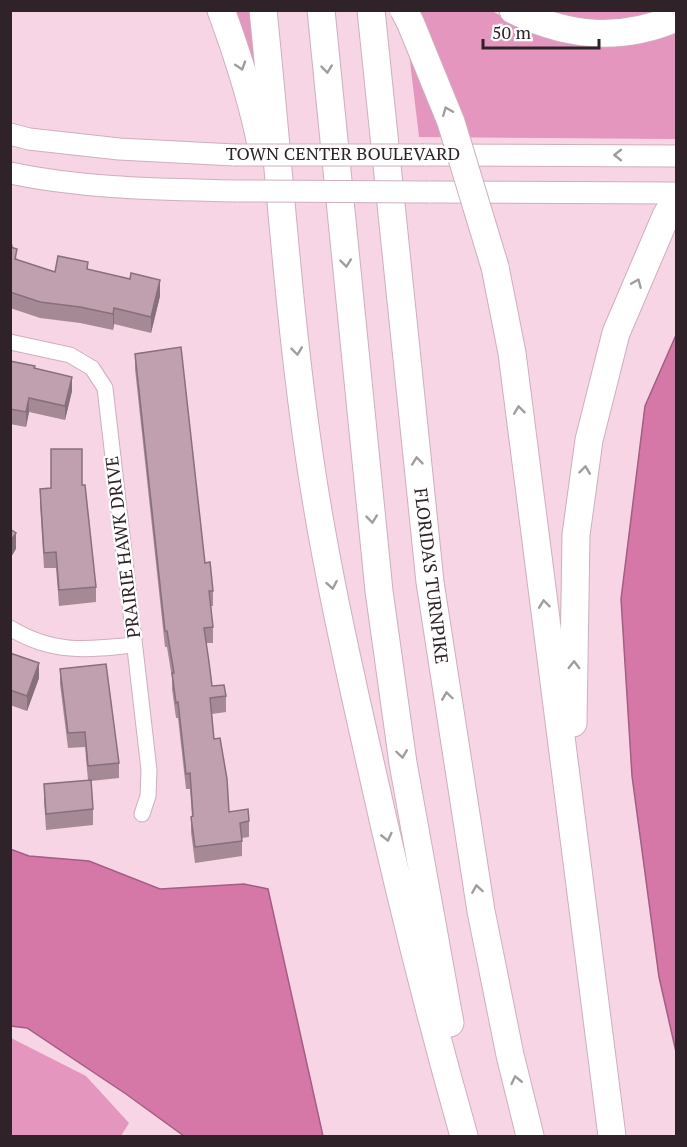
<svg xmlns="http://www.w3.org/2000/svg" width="687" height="1147" viewBox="0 0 687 1147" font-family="'PT Serif',serif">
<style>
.green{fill:#e496be}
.water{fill:#d578a8;stroke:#a35e82;stroke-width:1.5}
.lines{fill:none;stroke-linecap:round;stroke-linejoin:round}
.minor-casing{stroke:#cfaebd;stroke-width:17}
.secondary-casing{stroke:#cfaebd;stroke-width:23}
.motorway-casing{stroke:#cfaebd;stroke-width:29}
.minor{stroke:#fff;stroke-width:15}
.secondary{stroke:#fff;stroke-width:21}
.motorway{stroke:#fff;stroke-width:27}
.secondary-bridge-casing{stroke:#cfaebd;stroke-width:23;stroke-linecap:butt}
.motorway-bridge-casing{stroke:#cfaebd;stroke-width:29;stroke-linecap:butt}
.secondary-bridge{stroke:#fff;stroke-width:21}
.motorway-bridge{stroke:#fff;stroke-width:27}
.wall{fill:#a58a96}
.shaded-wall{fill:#86707a}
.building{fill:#c0a0af;stroke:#86707a;stroke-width:1.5}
.oneway{stroke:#a19c9e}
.labels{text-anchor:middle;stroke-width:4.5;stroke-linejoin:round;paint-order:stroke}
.street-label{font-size:18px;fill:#2f2228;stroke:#fff}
</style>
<rect width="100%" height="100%" fill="#f8d5e5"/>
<g class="green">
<path d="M229,11H253L261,86Z"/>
<path d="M404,11H492L534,34L565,43L603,46L676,32V139L419,137Z"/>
<path d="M539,11H668L643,18L596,23Z"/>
<path d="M11,1038L86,1076L129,1123L121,1136H11Z"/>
</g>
<g class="water">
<path d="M676,335V1052L659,977L632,776L621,599L645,406Z"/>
<path d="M10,849L29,856L89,861L160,889L244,884L268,889L323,1136H184L126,1094L27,1028L11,1026Z"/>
</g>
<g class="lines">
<defs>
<g id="minor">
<path d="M10,342L70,355L92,368L105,388L149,770L148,796L142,814"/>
<path d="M10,628C52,654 88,650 134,645"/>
</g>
<g id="secondary">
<path d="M10,134L29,139L119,149L234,155"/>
<path d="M424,155L676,156"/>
<path d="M10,173C86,189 162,189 239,191"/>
<path d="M428,192L676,193"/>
</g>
<g id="motorway">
<path d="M221,10C238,56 253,102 262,150"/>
<path d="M263,10C278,154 287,298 307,440C322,549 346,656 370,762C398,888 429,1013 464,1136"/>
<path d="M321,10L379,591L403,763L450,1023"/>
<path d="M371,10L430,582L481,911L510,1055L530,1136"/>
<path d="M513,10C567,37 620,42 676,18"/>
<path d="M495,267L512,353L612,1136"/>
<path d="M573,723L576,535L589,440L616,333L666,216L676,198"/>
</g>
</defs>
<use href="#minor" class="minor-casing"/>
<use href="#secondary" class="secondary-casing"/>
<use href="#motorway" class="motorway-casing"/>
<use href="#minor" class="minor"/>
<use href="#secondary" class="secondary"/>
<use href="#motorway" class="motorway"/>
<defs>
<g id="secondary-bridge">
<path d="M234,155H424"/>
<path d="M239,191L428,192"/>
</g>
<path id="motorway-bridge" d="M404,10L411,24L451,122L495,267"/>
</defs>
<use href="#secondary-bridge" class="secondary-bridge-casing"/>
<use href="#motorway-bridge" class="motorway-bridge-casing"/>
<use href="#secondary-bridge" class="secondary-bridge"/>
<use href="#motorway-bridge" class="motorway-bridge"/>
</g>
<g class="wall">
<path d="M10,236L13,247L17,260L55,272L88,269L160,296L151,333L114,324L113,330L80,323L40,318L10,308Z"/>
<path d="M135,354L205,563L213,591V606H211L213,627V643H206L212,686L226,696V712L212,714L214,739L229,812L249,821V837L242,838V856L195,863L191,832V817H192L190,789H186L178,718H176L172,689V678L167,647H165L135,369Z"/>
<path d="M10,361L35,368L72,391L65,420L29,412L26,427L10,424Z"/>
<path d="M82,485L96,587V602L59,606L56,568H44L40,504V489Z"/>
<path d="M10,653L39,678L27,711L10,705Z"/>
<path d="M60,669L119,763V778L91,781L93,809V825L46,830L44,800V784L88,780L85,747L68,748L60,684Z"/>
</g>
<g class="shaded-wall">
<path d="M160,280V296L151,333V317Z"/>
<path d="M114,308V324L113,330V314Z"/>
<path d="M72,377V391L65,420V406Z"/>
<path d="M29,398V412L26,427V412Z"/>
<path d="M16,533V549L10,559V542Z"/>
<path d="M39,663V678L27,711V696Z"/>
</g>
<g class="building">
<path d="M10,247L17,249L15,259L55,272L58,256L88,262L87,269L130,279L131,273L160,280L151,317L114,308L113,314L80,307L40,302L10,292Z"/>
<path d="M181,347L205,563L210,562L213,591H209L213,627L204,628L209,662L212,686L224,685L226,696L210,698L214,739L220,738L227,779L229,812L248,809L249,821L240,823L242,841L195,847L191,817L193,816L190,773L186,774L178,702L176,703L172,673H174L167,631H165L135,354Z"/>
<path d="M10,361L35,366L34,368L72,377L65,406L29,398L26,412L10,409Z"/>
<path d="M51,449H82V485H85L96,587L59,590L56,552L44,553L40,489L51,488Z"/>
<path d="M10,529L16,533L10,542Z"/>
<path d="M10,653L39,663L27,696L10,690Z"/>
<path d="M106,664L119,763L88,766L85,732L68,733L60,669Z"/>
<path d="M91,780L93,809L46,814L44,784Z"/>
</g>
<defs><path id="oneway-chevron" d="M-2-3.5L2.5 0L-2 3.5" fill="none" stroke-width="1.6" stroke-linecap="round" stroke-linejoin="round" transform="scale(1.5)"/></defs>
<g class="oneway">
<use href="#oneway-chevron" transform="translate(241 66) rotate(72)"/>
<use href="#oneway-chevron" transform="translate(327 69) rotate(84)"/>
<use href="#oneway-chevron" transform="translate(447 111) rotate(-112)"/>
<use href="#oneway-chevron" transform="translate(618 155) rotate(-180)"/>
<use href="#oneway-chevron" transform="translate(346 263) rotate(84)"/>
<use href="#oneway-chevron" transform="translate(637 283) rotate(-67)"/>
<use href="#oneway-chevron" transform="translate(297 351) rotate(83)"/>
<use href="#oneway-chevron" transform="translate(519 410) rotate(-97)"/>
<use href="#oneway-chevron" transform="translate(417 461) rotate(-96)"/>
<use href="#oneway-chevron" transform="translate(585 470) rotate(-83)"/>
<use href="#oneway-chevron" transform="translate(372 519) rotate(84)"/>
<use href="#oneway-chevron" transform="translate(332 585) rotate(80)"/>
<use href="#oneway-chevron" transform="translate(544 604) rotate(-97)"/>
<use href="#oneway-chevron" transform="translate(574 665) rotate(-89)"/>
<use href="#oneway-chevron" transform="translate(447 696) rotate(-98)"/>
<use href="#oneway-chevron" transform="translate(402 754) rotate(82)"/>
<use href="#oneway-chevron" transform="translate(387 837) rotate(77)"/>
<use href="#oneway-chevron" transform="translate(477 889) rotate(-99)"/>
<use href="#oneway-chevron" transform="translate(516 1080) rotate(-103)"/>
</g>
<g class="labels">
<g class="street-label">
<text x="343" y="160">TOWN CENTER BOULEVARD</text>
<text transform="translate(123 547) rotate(-97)" y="6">PRAIRIE HAWK DRIVE</text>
<text transform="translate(431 576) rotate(83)" y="6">FLORIDA'S TURNPIKE</text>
</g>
</g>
<rect width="687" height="1147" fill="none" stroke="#2f2228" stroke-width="24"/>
<path d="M483 39v9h116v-9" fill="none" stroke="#2f2228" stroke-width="3"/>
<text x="492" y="39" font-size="18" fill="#2f2228" stroke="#ffffff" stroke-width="4.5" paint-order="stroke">50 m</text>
</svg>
